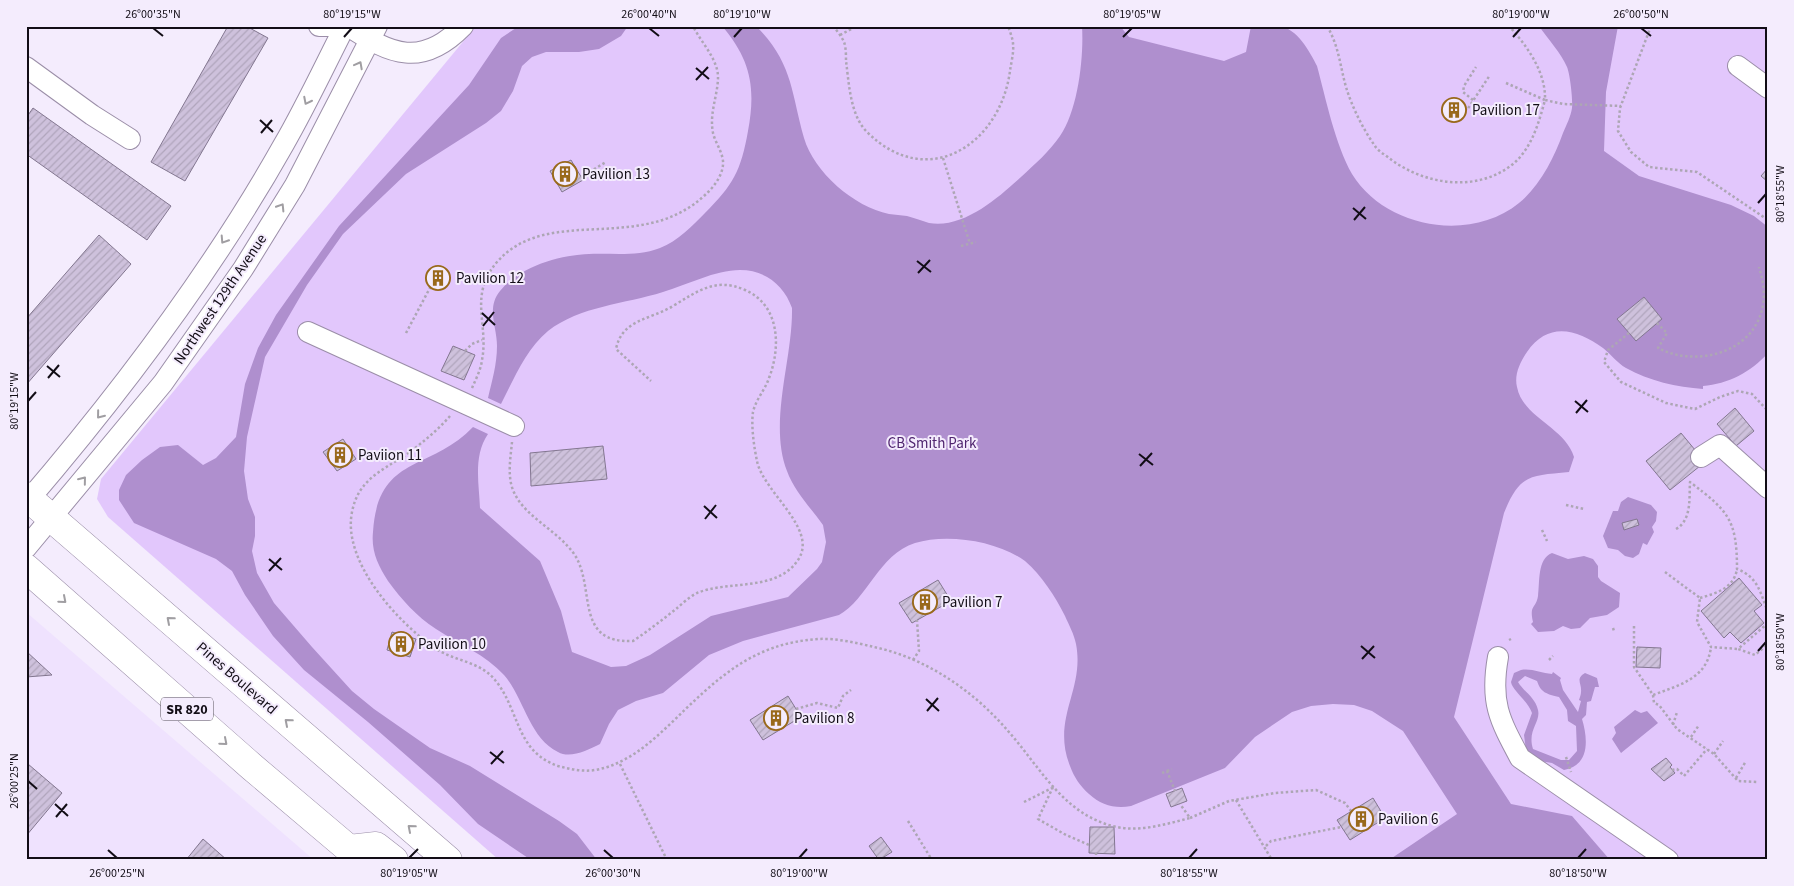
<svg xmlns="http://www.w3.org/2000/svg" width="1794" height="886" viewBox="0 0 1794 886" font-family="'Source Sans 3',sans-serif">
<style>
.built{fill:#efe2fe}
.green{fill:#e2c7fc}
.water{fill:#af8fce;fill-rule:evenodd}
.building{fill:url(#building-hatch);stroke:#837790}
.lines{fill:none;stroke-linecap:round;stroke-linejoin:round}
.minor-casing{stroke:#9b8ea8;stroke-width:22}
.highway-casing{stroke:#9b8ea8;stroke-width:29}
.path{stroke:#ada6b4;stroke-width:2.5;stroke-dasharray:2.5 2.5;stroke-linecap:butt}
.minor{stroke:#fff;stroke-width:20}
.highway{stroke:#fff;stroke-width:28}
.oneway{stroke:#a09ea2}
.ticks{fill:none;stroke:#120d16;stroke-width:2}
.labels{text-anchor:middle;stroke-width:4;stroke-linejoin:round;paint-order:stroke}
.shield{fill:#f4ecfd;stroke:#56505b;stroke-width:1}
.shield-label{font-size:14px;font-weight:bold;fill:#120d16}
.poi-label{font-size:15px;fill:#120d16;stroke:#f4ecfd;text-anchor:start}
.street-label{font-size:15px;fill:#120d16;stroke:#f4ecfd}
.park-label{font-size:15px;fill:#4f246f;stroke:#f4ecfd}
.neatline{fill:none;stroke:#120d16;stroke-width:2}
.ticks-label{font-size:12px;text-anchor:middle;fill:#120d16}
</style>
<defs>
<pattern id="building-hatch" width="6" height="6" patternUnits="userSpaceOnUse" patternTransform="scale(1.25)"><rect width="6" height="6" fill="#cec1dc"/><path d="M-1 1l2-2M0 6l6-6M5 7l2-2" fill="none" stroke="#b0a5bc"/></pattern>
</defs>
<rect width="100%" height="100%" fill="#f4ecfd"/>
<path class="built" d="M26,612L314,860H26Z"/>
<path class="green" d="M476,26H1768V860H499L108,517L97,499L101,479Z"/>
<g class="water">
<path d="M519,26H628L621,36L599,49L579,52H546L532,57L522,66L513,91L501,111L486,123L406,174L343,234L307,285L265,357L247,437L244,471L248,499L255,517V536L252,551L257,573L274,603L312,647L352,691L374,709L430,748L470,766L559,821L577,834L597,860H531L478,824L440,785L368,722L304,670L273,636L245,595L232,571L216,559L134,523L119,500V490L126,475L142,460L160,447L178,445L203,465L216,458L236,437L245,384L258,348L276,315L339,226L469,85L501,38Z"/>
<path d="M722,26H756C793,63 791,92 804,138C814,172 854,207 889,214C895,215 901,215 907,216C915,218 922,221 929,223C963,229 998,198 1021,177C1035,164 1049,152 1060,136C1078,110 1084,57 1082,26H1120L1129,37L1224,61L1246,52L1251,26C1260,26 1270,25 1279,26C1297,28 1310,52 1317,66C1326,99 1335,144 1352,174C1385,228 1470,243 1519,203C1540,186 1554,158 1563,133C1566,126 1571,116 1572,108C1573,100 1570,74 1567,67C1561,53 1548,39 1539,26H1618L1606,92L1604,151L1639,176L1731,205L1754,216L1768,227V353C1751,372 1728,384 1703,386V389C1677,387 1649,381 1626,368C1617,363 1611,354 1603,348C1577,329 1548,321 1527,352C1520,362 1514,375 1517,387C1523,418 1565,427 1574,457L1569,472C1531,476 1520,473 1504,513L1454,717L1511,804L1572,816L1610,860H1389L1457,814L1403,731L1372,711L1354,705L1333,704L1311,706L1292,712L1255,737L1225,768L1131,806C1115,809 1101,805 1089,794C1080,786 1074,777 1070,766C1051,718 1085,690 1076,644C1074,634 1069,625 1065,616C1055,596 1042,576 1025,561C998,541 947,533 915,543C879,554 867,600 839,615L743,641L709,655L663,693L636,701L618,710L609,724L600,744C588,750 570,759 558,752C529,738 524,698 504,675C486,655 459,644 436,629C416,616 402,600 388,581C378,565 371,551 373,532C378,454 430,472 473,427L488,434C473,456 479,483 480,508L540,561L561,611L572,652L611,667L626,666L650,655L711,616L788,597L817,569L822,562L826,542L823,525C811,508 794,491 787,471C768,422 793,359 792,308C784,285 765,270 740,270C715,270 687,285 663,292C625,304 580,306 548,331C526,349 514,379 501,404L488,398C492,381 497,364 497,346C497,327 486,308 500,291C519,267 559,255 589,254C614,253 636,257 660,248C678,241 692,226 705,213C733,185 741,171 748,131C756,88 751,60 722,26Z"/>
<path d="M1628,497L1651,505L1657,512L1656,521L1652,527L1654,532L1647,545L1643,543L1639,554L1633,558L1625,556L1618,550L1608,548L1603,536L1613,511H1618L1621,502Z"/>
<path d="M1552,553L1568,559L1584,556L1593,559L1598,566V577L1601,581L1620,593L1619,607L1607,615L1590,618L1580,628L1571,629L1563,626L1554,631L1538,632L1531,624L1533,622C1529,604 1536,609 1538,596C1540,582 1537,559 1552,553Z"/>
<path d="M1521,670C1531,668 1541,673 1552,674L1553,672L1561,678L1560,680L1563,690L1578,712L1581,701L1579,700C1580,697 1581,694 1581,692C1582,683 1575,679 1585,673L1597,678L1599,687H1595L1591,701L1587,702L1586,715L1582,719C1588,739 1590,765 1564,770L1552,763L1534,760L1526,750L1524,735L1532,713C1528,701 1512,690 1511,682L1514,673ZM1525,676L1537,681C1541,693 1547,694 1559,697L1567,710L1568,721L1576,726L1577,751L1569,760H1561L1533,749C1527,730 1541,722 1538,710C1535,697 1524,692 1518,682Z"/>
<path d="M1635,710L1641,713L1647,711L1658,723L1621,753L1612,739L1616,733L1614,727Z"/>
</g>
<g class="building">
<path d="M228,26H246L268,38L185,181L151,162Z"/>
<path d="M1453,98L1466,106L1458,119L1444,111Z"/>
<path d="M33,108L171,206L147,240L26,154V118Z"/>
<path d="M571,160L583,180L562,192L550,171Z"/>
<path d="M1768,168V182L1761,176Z"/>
<path d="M99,235L131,264L26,385V319Z"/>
<path d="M441,267L449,280L436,289L428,276Z"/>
<path d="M1644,297L1662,319L1636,341L1617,319Z"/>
<path d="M453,346L475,355L464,380L441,371Z"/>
<path d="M1735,408L1754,431L1736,446L1717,424Z"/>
<path d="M1681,433L1705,462L1670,490L1646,461Z"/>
<path d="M343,439L356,459L337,471L323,452Z"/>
<path d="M603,446L607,479L531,486L530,453Z"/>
<path d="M1637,519L1639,525L1624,530L1622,523Z"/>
<path d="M1739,578L1762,605L1754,611L1764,623L1741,643L1730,632L1724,638L1701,611Z"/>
<path d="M938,580L951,601L912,623L899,603Z"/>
<path d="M392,632L416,639L410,657L387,650Z"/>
<path d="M1637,647L1661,648L1660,668L1636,667Z"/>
<path d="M26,651L52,675L26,677Z"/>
<path d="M788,696L801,717L763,740L750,720Z"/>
<path d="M1666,758L1672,765L1670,767L1675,773L1664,781L1651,769Z"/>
<path d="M28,764L62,793L26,836V766Z"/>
<path d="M1182,788L1187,801L1171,807L1166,794Z"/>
<path d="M1373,798L1385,818L1350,840L1337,820Z"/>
<path d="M1090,827H1114L1115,854L1089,853Z"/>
<path d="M881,837L892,852L879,860L869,846Z"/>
<path d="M203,839L227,860H186Z"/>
</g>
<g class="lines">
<defs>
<g id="minor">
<path d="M319,26H334"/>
<path d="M348,26C391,55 422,68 463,26"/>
<path d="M1738,66L1768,88"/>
<path d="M26,67L92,115L130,139"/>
<path d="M308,332L514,426"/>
<path d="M1701,457L1720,445L1768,488"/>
<path d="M26,503C122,391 212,272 284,144C306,106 325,65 345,26"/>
<path d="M26,548L163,383L243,269L295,185L377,26"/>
<path d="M1498,657C1490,702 1499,719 1520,758L1668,860"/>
</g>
<g id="highway">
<path d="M26,496L448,860"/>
<path d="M26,568L252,767L362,860"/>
<path d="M349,849L376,846L394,860"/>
</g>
</defs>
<use href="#minor" class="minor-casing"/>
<use href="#highway" class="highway-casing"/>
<g class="path">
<path d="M833,26C837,31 842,37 844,42C846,47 846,55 846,61C849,83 850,115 867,132C927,192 1000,145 1010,71C1011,63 1014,53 1013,44C1013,39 1010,32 1008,26"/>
<path d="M1327,26C1339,46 1340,66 1346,87C1352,107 1363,129 1375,146C1378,151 1384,154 1389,158C1424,185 1477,193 1513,164C1532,148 1539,122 1545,100L1563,104L1621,106"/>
<path d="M1651,26L1620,108L1618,131L1631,152L1649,167L1697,172L1768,220"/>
<path d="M840,35L857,26"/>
<path d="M1506,83L1545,100C1546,72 1527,46 1509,26"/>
<path d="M1473,100L1463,92L1464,86L1476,67"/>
<path d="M1465,108L1467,110L1490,75"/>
<path d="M943,158L970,244"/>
<path d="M581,177L606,162"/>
<path d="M961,246L976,242"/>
<path d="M1657,323L1667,333L1658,348C1696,368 1755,353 1763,305C1765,292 1763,280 1759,267"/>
<path d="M406,333L432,284"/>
<path d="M1629,333L1608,350L1604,362L1621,382L1666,403L1695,409L1720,397L1738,391L1752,394L1768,411"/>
<path d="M465,351L472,344L482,340"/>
<path d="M472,388C476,379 481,369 482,360C489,324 468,296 497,262C549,203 642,256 706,194C715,186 724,173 723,161C722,151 715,142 713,133C709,113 718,95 718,77C718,59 700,41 693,26"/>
<path d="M450,416C437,431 421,444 404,456C379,472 358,481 352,512C342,561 397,622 435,648C453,661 480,661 495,680C520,710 515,751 558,766C570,769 582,772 595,770C624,765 647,746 668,726C715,681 750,643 819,639C836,638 857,643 874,647C926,658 974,691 1008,731C1041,768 1064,816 1117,827C1141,832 1166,824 1190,818L1180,804"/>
<path d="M512,442C511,453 509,465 510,476C512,514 558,527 576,557C595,590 575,644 633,641C648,631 662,620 676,609C682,604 689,597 697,593C728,580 777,592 798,560C819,529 763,492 757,461C754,447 751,426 753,412C756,399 765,390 769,378C781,347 780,305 745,290C716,277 698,291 673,306C650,320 622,319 616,349L651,381"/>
<path d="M1566,505L1584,509"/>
<path d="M1676,529C1692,520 1689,498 1690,482C1728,511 1737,519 1737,569C1758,577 1760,592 1768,612"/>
<path d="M1542,530L1547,541"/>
<path d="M1665,572L1700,598L1697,622L1711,647L1738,649"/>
<path d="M1700,598C1717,593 1734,588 1737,569"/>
<path d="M1768,623L1738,649L1755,655L1768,644"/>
<path d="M1634,626V667L1653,695C1679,685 1707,679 1711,647"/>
<path d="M1613,628L1614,631"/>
<path d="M1509,640L1511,639"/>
<path d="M913,660L919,651L917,620"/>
<path d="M1549,660L1553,656"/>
<path d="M1653,695L1654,703L1659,705L1677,729L1714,754L1738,781L1757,782"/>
<path d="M796,709L817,703L838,708L843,696L851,690"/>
<path d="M1673,725L1677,712"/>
<path d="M1691,737L1699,725"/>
<path d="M1714,754L1723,741"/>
<path d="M1566,757L1571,772"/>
<path d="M620,764L667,860"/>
<path d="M1672,770L1677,769L1684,776L1707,749"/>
<path d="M1167,771L1172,769"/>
<path d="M1162,773L1167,771L1175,791"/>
<path d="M1736,778L1746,761"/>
<path d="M1053,787L1038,819L1066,835L1089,845"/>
<path d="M1236,800L1272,860"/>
<path d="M1024,802L1052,788"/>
<path d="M1190,818L1229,801L1275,793L1316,790L1345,803L1351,811"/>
<path d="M908,821L932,860"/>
<path d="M1266,846L1271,841L1341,827"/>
<path d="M1096,860V853"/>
</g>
<use href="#minor" class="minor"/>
<use href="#highway" class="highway"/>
</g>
<defs><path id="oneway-chevron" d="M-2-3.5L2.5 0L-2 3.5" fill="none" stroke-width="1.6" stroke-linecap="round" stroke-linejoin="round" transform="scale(1.25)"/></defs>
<g class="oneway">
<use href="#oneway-chevron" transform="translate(359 65) rotate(-62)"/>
<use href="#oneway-chevron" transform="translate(307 101) rotate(117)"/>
<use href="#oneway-chevron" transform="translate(281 207) rotate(-58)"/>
<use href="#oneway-chevron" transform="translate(224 240) rotate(123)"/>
<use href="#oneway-chevron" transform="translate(100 415) rotate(129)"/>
<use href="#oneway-chevron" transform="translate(83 480) rotate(-51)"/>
<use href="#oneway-chevron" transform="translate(63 600) rotate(41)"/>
<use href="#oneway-chevron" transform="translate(170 620) rotate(-139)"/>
<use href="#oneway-chevron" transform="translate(288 722) rotate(-139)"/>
<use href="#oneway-chevron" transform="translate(224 742) rotate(41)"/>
<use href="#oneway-chevron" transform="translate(411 828) rotate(-139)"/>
</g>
<path class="ticks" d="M153,28L163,36M649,28L659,36M1641,28L1651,36M344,37L352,28M734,37L742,28M1123,37L1132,28M1513,37L1521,28M696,68L709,79M696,80L708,67M260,120L273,132M261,133L272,120M1758,203L1766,194M1353,208L1366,219M1354,220L1365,207M917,261L931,272M918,273L930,260M482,313L495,325M483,326L494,312M47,366L60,377M48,378L59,365M28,401L36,392M1575,401L1588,412M1576,413L1587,400M1139,454L1153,465M1140,466L1152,453M704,506L717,518M705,519L716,505M269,559L282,570M269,571L281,558M1361,646L1375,658M1758,651L1766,642M1362,659L1374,646M926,699L939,711M927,711L938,698M490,752L504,763M491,764L503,751M28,781L37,789M55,804L68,816M56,817L67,804M108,850L117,858M604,850L613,858M409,858L418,849M799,858L807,849M1189,858L1197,849M1578,858L1586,849"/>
<defs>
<symbol id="building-ring" viewBox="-11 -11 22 22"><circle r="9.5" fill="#f4ecfd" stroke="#99691b" stroke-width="1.5"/><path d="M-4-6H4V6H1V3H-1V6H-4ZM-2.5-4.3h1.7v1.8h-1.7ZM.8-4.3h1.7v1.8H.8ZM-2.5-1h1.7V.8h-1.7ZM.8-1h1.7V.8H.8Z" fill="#99691b"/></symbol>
</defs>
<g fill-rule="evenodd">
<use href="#building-ring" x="1440" y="96" width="28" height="28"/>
<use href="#building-ring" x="551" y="160" width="28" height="28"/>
<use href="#building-ring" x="424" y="264" width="28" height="28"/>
<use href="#building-ring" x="326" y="441" width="28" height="28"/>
<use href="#building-ring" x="911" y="588" width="28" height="28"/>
<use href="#building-ring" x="387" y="630" width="28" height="28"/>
<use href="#building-ring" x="762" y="704" width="28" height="28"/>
<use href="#building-ring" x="1347" y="805" width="28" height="28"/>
</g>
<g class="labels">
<rect class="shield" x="161" y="697.5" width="52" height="23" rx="4"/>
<g class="shield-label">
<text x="187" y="714">SR 820</text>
</g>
<g class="poi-label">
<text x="1472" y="115">Pavilion 17</text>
<text x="582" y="179">Pavilion 13</text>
<text x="456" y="283">Pavilion 12</text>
<text x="358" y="460">Paviion 11</text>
<text x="942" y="607">Pavilion 7</text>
<text x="418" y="649">Pavilion 10</text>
<text x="794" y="723">Pavilion 8</text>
<text x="1378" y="824">Pavilion 6</text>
</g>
<g class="street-label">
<text transform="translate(220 299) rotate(-56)" y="5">Northwest 129th Avenue</text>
<text transform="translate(237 678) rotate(41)" y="5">Pines Boulevard</text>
</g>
<g class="park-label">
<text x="932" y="448">CB Smith Park</text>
</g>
</g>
<rect width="1794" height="886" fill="none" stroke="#f4ecfd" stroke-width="55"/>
<rect x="28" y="28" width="1738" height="830" class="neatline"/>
<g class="ticks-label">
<text x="153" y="18">26°00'35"N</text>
<text x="352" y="18">80°19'15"W</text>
<text x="649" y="18">26°00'40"N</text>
<text x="742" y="18">80°19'10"W</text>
<text x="1132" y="18">80°19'05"W</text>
<text x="1521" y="18">80°19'00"W</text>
<text x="1641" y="18">26°00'50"N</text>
<text transform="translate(1780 194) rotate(-90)" y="4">80°18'55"W</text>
<text transform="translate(14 401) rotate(-90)" y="4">80°19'15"W</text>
<text transform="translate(1780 642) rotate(-90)" y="4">80°18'50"W</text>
<text transform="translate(14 781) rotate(-90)" y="4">26°00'25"N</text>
<text x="117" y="877">26°00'25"N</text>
<text x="409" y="877">80°19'05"W</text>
<text x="613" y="877">26°00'30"N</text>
<text x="799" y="877">80°19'00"W</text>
<text x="1189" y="877">80°18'55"W</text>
<text x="1578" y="877">80°18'50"W</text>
</g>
</svg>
